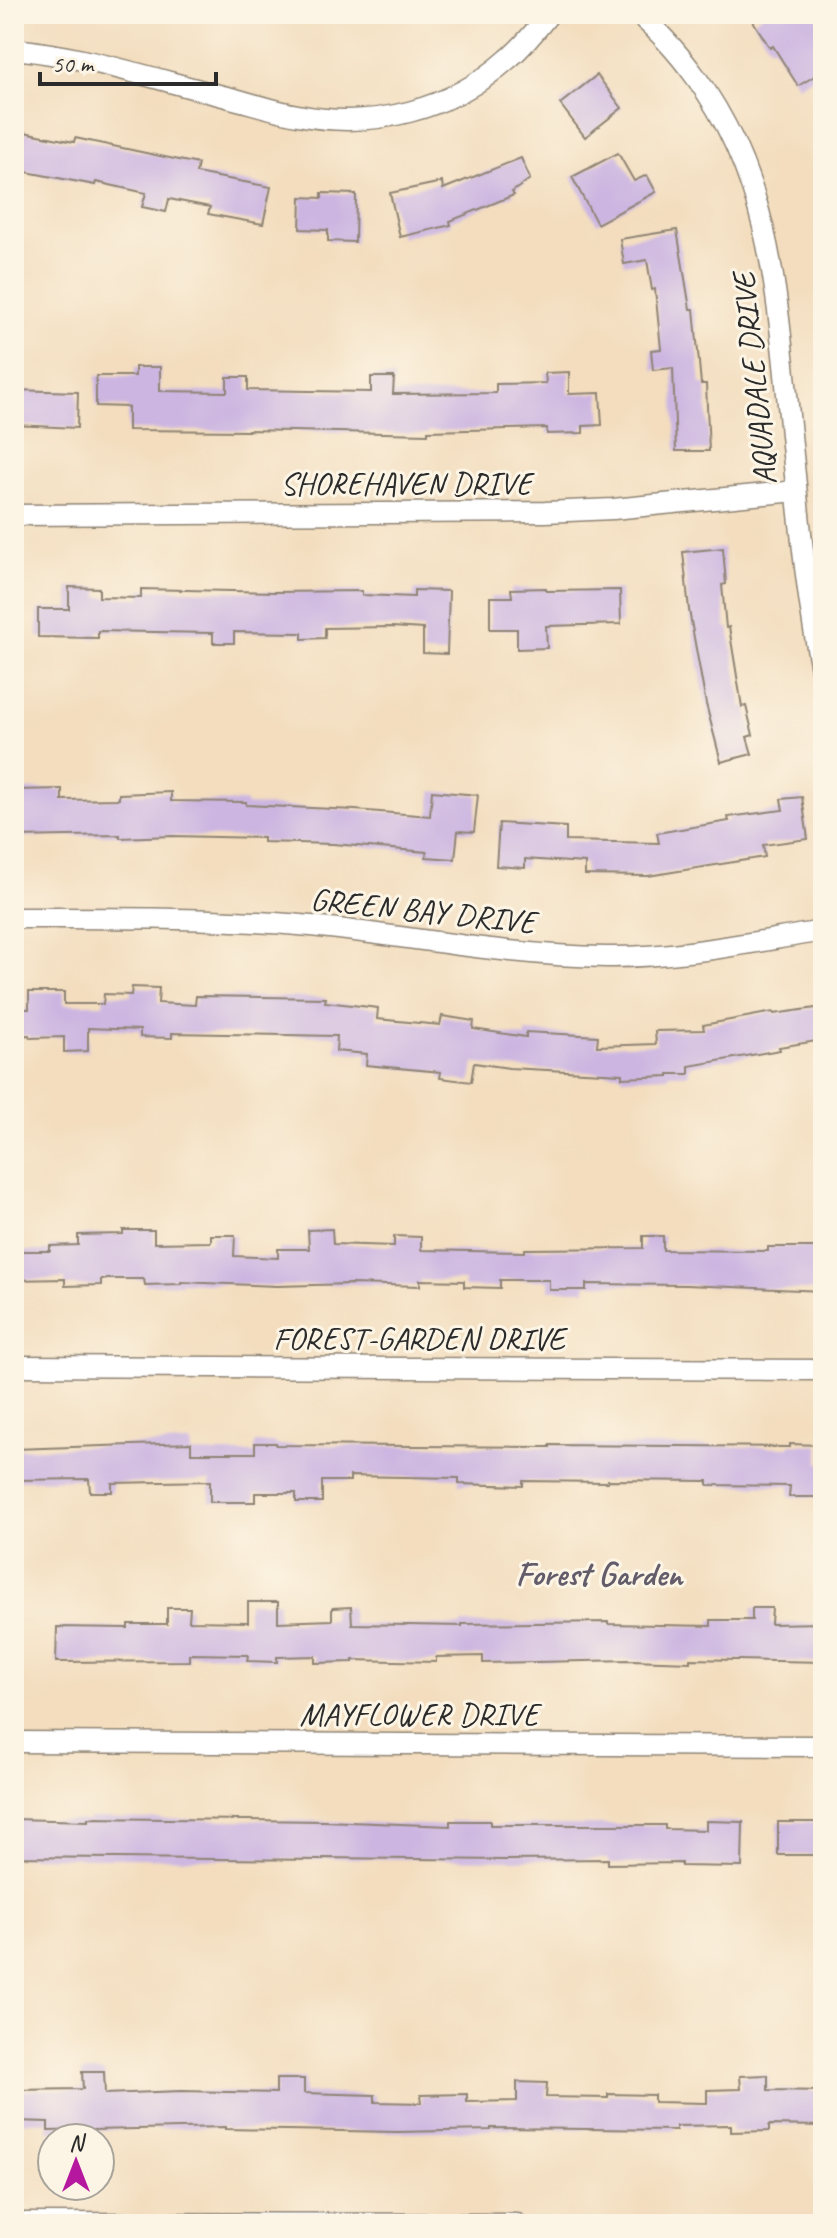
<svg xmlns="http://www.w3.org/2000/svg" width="837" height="2238" viewBox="0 0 837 2238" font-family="Caveat,sans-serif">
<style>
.building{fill:#ccb6e1}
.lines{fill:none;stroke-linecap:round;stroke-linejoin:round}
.minor-casing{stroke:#8f8474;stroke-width:23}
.minor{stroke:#fff;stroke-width:20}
.labels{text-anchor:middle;stroke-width:6;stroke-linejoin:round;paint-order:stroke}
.street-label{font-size:32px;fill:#2b2b2b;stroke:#fcf5e5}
.neighbourhood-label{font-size:34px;font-weight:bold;fill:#635c6b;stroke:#fcf5e5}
</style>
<rect width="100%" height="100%" fill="#fcf5e5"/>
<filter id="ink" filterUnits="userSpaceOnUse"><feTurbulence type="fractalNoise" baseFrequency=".0125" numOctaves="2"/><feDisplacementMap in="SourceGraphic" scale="16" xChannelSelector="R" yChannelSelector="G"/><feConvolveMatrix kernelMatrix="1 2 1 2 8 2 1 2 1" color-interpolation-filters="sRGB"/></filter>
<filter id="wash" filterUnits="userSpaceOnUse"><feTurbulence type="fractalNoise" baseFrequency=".006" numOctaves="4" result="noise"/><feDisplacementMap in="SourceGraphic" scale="32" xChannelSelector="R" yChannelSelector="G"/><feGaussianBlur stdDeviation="1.8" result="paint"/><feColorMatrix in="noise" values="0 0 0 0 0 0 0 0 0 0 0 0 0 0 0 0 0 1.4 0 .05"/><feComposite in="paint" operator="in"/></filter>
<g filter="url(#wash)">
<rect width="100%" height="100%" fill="#f3ddbe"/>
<g id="blocks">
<g class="building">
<path d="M764,14H815L823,27V71L798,86L773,46L770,48L753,21Z"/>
<path d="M597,75L622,108L585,137L560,104Z"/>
<path d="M24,132L74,142L75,138L198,164L196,173L271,187L263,224L208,214L210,207L169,199L166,212L142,207L146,193L96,182L95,185L16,170Z"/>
<path d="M618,153L634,181L647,175L656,192L597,224L572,177Z"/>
<path d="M521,158L530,179L512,192L514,195L450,221L451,225L400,237L390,193L442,182L443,189Z"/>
<path d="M322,193L356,194L355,242L328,241V230L300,229L301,197L322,198Z"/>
<path d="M677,230L690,309H694L701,384H706L709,451H676L673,368L653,370L651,350L661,349L655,289L652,290L647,260L624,264L620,239Z"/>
<path d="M135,367H160V391L227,392V377H248V390L371,392V377H394L393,394L496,393V384L546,383L545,373L569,372V394L600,393L602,425L583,426V433L547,434V428L428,431V434L248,430V431L128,430V407L96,406V376H135Z"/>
<path d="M14,390L78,392L77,428L14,425Z"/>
<path d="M723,548L726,584L722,585L726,628L729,627L742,707L746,706L753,735L747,737L752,754L721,762L706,704L689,610L683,552Z"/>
<path d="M69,587L99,588V597L141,598V589L274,592L362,591V595L414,597V590L449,591L447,654L423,653V629L392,627L325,628V638L302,639V633L234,632V643H213V633L98,631V638L38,637V609H69Z"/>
<path d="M546,588V591L620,590L621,624L546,626L547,648L517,649V629H490V597H512L511,589Z"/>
<path d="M62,789V800L119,799V794L171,792V801L246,802V805L355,810L430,816L432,791L478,795L474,832L458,831L455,859L426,857L427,852L333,844L263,842V838L172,836L120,838V835L14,837V790Z"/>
<path d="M802,797L808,839L763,845L765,857L648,876L585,875V863L525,859V868L496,866L499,823L566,827V841L659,843L657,833L729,821L728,817L783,810L781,799Z"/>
<path d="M132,987L159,988L158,1003L195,1005L196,996L326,998L325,1002L378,1008L377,1019L440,1025L442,1016L474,1021L473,1029L526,1037V1032L598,1036L597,1046L656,1044L655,1031L704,1030L703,1025L773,1012L774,1014L823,1007V1040L779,1047L780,1050L689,1066V1074H669V1076L622,1078V1074L509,1068L474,1063L471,1082L440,1078L441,1072L366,1065L367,1054L336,1051L337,1036L172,1033V1038L140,1037V1030L88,1028V1051L64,1052V1037L30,1038L29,1035L14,1036V1009H29V992H64V1004H103L104,994L131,995Z"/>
<path d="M332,1229L333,1244L394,1246V1236L421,1237V1250L525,1252V1249L643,1248V1236H663V1250L768,1251V1247H823V1291L686,1285L586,1284V1290H549V1280H500V1288L464,1287V1281L420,1280V1286L352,1284L277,1286L181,1282V1284L145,1285L144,1279H101V1285L65,1286V1279L14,1280V1251H50V1246L78,1245V1235L123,1234V1230H154V1243L211,1242V1235H235L234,1256L278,1258V1249H309L308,1230Z"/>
<path d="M191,1443V1453H255V1443H276V1445L550,1447V1445L790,1447V1444L819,1445V1463H823V1497H789L790,1486L708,1485V1481L608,1480V1482L523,1481V1486L459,1484V1478L350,1476V1481H322V1502H296V1493H255V1502H210V1481L112,1483V1492H90L89,1479L14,1480V1449Z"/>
<path d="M248,1602H278V1622L332,1620V1608L351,1607L352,1624L462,1626V1624L608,1622V1624L711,1626V1620H752V1608H772L771,1624L823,1623V1662L690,1659V1662L632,1660L483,1663V1656L436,1657V1662L353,1660V1662L315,1663V1656L277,1657V1662L247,1661L248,1655L189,1654V1661L56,1662L57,1627L128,1628V1624H167V1608H190L189,1621L248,1622Z"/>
<path d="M88,1818L324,1821L450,1826V1821H490V1825H665V1829L706,1830V1821L743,1822L742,1867L681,1866V1863L608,1864V1859L507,1860L323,1858V1860L14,1857V1819L88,1821Z"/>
<rect x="778" y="1822" width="45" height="33"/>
<path d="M82,2072H104L105,2094L181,2091L276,2093V2079H304V2093L375,2095V2102L422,2103L421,2095L467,2094V2102L517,2101V2082L547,2083L546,2097L608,2098V2094L654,2095V2102L707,2103V2090L741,2089L740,2076L768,2075V2090L823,2091V2126L769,2125V2131L731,2132V2125L676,2126V2130L491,2128V2130L398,2132L225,2129V2127L48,2131V2122L14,2121V2090L83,2089Z"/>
</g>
</g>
</g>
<g filter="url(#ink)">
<use href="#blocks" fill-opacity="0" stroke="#8f8474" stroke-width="2"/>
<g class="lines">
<defs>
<g id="minor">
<path d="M638,14C660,32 678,53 695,76C770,177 777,294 789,415C798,503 805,592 823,679"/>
<path d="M14,49C86,56 158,80 227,97C251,103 275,111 298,115C373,130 451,110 508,59C524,46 536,30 549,14"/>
<path d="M14,515L545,512L613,509L796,491"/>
<path d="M14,918C113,918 212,917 311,926C409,936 507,956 606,957C679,958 752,942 823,931"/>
<path d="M14,1366L823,1370"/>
<path d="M14,1742L823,1746"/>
<path d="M14,2223L517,2224"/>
</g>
</defs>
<use href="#minor" class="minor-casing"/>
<use href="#minor" class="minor"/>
</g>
</g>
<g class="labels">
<g class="street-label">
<text transform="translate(754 379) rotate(-96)" y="11">AQUADALE DRIVE</text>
<text x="406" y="494">SHOREHAVEN DRIVE</text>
<text transform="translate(423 910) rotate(6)" y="11">GREEN BAY DRIVE</text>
<text x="419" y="1349">FOREST-GARDEN DRIVE</text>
<text x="419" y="1725">MAYFLOWER DRIVE</text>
</g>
<g class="neighbourhood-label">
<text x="599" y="1585">Forest Garden</text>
</g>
</g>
<rect width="837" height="2238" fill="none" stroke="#fcf5e5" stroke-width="48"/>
<g transform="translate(76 2162)"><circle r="38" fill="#fcf5e5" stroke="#a8a49b" stroke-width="2"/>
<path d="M0-6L14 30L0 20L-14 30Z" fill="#b5179e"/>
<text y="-12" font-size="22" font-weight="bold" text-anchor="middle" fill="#2b2b2b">N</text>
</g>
<path d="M40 72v12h176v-12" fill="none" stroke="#2b2b2b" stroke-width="4"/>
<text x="52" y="72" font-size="24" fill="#2b2b2b" stroke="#fcf5e5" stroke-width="6" paint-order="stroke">50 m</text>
</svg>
